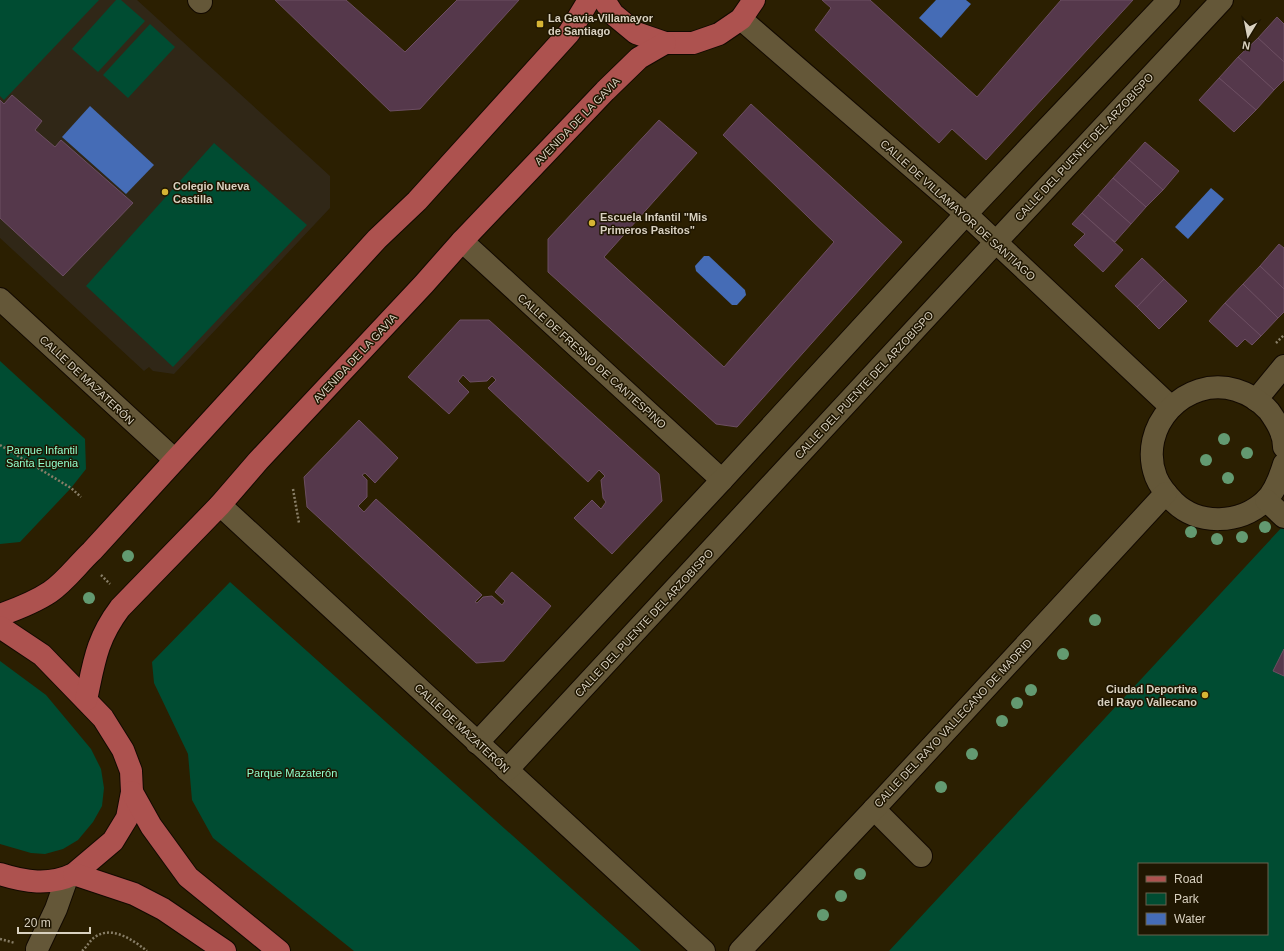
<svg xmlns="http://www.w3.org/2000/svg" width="1284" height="951" viewBox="0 0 1284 951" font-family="Helvetica,sans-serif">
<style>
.education{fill:#302717}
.green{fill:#004c32;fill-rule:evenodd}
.water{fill:#456cb6}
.building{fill:#55384b;stroke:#6c4e62}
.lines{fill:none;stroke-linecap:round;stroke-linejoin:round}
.minor-casing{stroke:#120900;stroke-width:24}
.major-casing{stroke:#120900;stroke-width:24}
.path{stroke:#887e67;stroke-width:2.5;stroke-dasharray:2 2;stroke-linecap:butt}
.minor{stroke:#645738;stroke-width:22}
.major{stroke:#ad524f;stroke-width:22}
.tree{fill:#639a71}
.poi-dot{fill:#d7b434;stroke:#1f1601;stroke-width:1.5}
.labels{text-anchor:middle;stroke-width:3;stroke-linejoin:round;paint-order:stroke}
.poi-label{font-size:11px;font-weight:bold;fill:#d9d1c0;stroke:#1f1601;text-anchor:start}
.street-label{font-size:11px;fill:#d9d1c0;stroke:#1f1601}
.park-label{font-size:11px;fill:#91fecc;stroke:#1f1601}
</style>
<rect width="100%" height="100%" fill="#2b1f01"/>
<path class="education" d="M0,0H137L330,176V208L174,374L153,371L149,367L144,371L0,238Z"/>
<g class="green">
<path d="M0,0H99L4,100L0,96Z"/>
<path d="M116,0H121L145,21L98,72L72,49Z"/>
<path d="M150,24L175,47L128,98L103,75Z"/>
<path d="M214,143L307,225L173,367L86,286Z"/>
<path d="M0,361L85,439L86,469L71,488L20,542L0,544Z"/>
<path d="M1284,525V951H889ZM1139,864H1267V934H1139Z"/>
<path d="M230,582L641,951H354L213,838L192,800L188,754L154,683L152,662Z"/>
<path d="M0,661L46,695L91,749L101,769L104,788L102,806L93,822L78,840L63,849L45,854L31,853L0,844Z"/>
</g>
<g class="water">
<path d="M936,0H966L971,4L941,38L919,18Z"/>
<path d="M90,106L154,165L126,194L62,137Z"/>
<path d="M1211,188L1224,199L1188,239L1175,227Z"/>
<path d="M704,256H709L745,290L746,295L737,305H732L696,271L695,266Z"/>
</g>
<g class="building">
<path d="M275,0H346L405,52L457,0H519L420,109L390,111Z"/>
<path d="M822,0H870L977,97L1061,0H1133L986,160L952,129L939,143L815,30L831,8Z"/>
<path d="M1277,17L1284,24V62L1258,38Z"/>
<path d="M1258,38L1284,62V80L1274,90L1238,57Z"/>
<path d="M1238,57L1274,90L1256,110L1219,78Z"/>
<path d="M1219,78L1256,110L1234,132L1199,100Z"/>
<path d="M12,95L42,121L35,130L55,147L61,140L133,203L63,276L0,218V100L4,104Z"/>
<path d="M751,104L902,242L737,427L716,424L548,272V239L659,120L697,153L604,257L724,367L834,242L723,135Z"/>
<path d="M1145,142L1179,171L1163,190L1129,160Z"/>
<path d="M1129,160L1163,190L1146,207L1113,178Z"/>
<path d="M1113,178L1146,207L1131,224L1098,195Z"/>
<path d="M1098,195L1131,224L1115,242L1082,213Z"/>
<path d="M1082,213L1123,250L1103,272L1074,245L1085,234L1072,224Z"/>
<path d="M1279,244L1284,248V289L1260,266Z"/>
<path d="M1142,258L1164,279L1137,307L1115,286Z"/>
<path d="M1260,266L1284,289V312L1278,318L1243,284Z"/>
<path d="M1164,279L1187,301L1159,329L1137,307Z"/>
<path d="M1243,284L1278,318L1261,336L1225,303Z"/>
<path d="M1225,303L1261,336L1252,345L1245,339L1237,347L1209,321Z"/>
<path d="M460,320H489L659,474L662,501L612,554L574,518L592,500L601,509L606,502L603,498L601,480L605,476L599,470L588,482L488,388L496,380L492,376L487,381L470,382L463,375L458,381L469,392L449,414L408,377Z"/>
<path d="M359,420L398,458L375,483L365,473L362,475L367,480V497L358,506L364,512L376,499L482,595L475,602L477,603L483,597L492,596L502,605L505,601L495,592L512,572L551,606L504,661L476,663L307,507L304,477Z"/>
<path d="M1284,649V676L1273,671Z"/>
</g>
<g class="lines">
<defs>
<g id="minor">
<path d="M199,0L201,2"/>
<path d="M741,19L966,214L1171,407"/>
<path d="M462,241L722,480"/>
<path d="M0,299L175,460"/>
<path d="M1256,400L1284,366"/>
<path d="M1284,447C1284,433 1276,421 1269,411C1260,401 1249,394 1236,390C1185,375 1137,427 1156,477C1160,487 1167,495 1174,502C1199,526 1240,524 1265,501C1275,492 1280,477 1284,464"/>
<path d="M1266,500L1284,517"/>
<path d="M220,505L704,951"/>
<path d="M477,743L722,480L966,214L1169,0"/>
<path d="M507,770L996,242L1222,0"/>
<path d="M874,809L921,856"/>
<path d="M37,951V949L56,909L67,878"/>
<path d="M740,951L874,809L1166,493"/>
</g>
<g id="major">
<path d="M604,0L613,14L636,33L665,43H693L719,34L741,19L754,0"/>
<path d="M0,615C17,609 35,602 50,592C66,581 78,564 92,551L377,239L417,201L569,33L589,0"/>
<path d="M0,627L42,655L103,718L123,750L131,771L132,792L127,818L113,841L74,874C49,886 25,882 0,874"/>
<path d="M86,700C94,663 96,640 120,608L220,505L258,461L424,284L462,241L605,91L639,58L665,43"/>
<path d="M132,792L151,826L188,877L247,925L279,951"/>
<path d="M74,874L134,894L163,909L225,951"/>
</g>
</defs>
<use href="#minor" class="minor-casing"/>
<use href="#major" class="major-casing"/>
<g class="path">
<path d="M1276,343L1284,335"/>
<path d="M0,445L71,488L81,497"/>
<path d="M293,489L299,523"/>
<path d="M101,575L110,584"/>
<path d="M0,939L15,943"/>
<path d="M82,951C87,947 90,940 95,937C112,925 133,940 147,951"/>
</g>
<use href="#minor" class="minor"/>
<use href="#major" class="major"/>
</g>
<g class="tree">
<circle cx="1224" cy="439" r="6"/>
<circle cx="1247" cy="453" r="6"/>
<circle cx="1206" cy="460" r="6"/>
<circle cx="1228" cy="478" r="6"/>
<circle cx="1265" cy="527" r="6"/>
<circle cx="1191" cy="532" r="6"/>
<circle cx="1242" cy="537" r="6"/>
<circle cx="1217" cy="539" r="6"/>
<circle cx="128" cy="556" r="6"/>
<circle cx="89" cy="598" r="6"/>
<circle cx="1095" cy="620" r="6"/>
<circle cx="1063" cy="654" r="6"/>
<circle cx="1031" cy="690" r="6"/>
<circle cx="1017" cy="703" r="6"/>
<circle cx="1002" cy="721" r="6"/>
<circle cx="972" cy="754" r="6"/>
<circle cx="941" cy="787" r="6"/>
<circle cx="860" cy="874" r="6"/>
<circle cx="841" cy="896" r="6"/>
<circle cx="823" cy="915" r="6"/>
</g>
<g class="poi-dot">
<rect x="536" y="20" width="8" height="8" rx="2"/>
<circle cx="165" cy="192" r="4"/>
<circle cx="592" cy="223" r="4"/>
<circle cx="1205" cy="695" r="4"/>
</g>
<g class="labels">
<g class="poi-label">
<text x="548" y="22">La Gavia-Villamayor<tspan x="548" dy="13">de Santiago</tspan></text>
<text x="173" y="190">Colegio Nueva<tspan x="173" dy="13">Castilla</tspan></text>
<text x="600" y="221">Escuela Infantil "Mis<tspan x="600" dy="13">Primeros Pasitos"</tspan></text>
<text x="1197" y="693" text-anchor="end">Ciudad Deportiva<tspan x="1197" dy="13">del Rayo Vallecano</tspan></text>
</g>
<g class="street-label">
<text transform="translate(577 121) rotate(-46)" y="4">AVENIDA DE LA GAVIA</text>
<text transform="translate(1084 147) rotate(-47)" y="4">CALLE DEL PUENTE DEL ARZOBISPO</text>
<text transform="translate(958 210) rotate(42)" y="4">CALLE DE VILLAMAYOR DE SANTIAGO</text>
<text transform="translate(355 358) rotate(-47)" y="4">AVENIDA DE LA GAVIA</text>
<text transform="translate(592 361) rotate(42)" y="4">CALLE DE FRESNO DE CANTESPINO</text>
<text transform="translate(87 380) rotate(43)" y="4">CALLE DE MAZATERÓN</text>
<text transform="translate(864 385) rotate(-47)" y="4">CALLE DEL PUENTE DEL ARZOBISPO</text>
<text transform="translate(644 623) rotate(-47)" y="4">CALLE DEL PUENTE DEL ARZOBISPO</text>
<text transform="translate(953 723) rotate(-47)" y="4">CALLE DEL RAYO VALLECANO DE MADRID</text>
<text transform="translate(462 728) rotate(43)" y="4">CALLE DE MAZATERÓN</text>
</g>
<g class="park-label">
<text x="42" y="454">Parque Infantil<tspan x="42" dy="13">Santa Eugenia</tspan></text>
<text x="292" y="777">Parque Mazaterón</text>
</g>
</g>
<rect x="1138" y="863" width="130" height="72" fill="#1f1601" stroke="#69614d"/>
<rect x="1146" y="876" width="20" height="6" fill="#ad524f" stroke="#69614d"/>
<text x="1174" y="883" font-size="12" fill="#d9d1c0">Road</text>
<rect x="1146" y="893" width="20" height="12" fill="#004c32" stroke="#69614d"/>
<text x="1174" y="903" font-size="12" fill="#d9d1c0">Park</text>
<rect x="1146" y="913" width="20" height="12" fill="#456cb6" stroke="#69614d"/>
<text x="1174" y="923" font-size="12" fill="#d9d1c0">Water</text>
<g transform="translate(1248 36) rotate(190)" stroke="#1f1601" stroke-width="3" paint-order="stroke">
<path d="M0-3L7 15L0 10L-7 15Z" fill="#d9d1c0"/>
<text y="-6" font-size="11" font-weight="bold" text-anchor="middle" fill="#d9d1c0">N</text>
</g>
<path d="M18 927v6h72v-6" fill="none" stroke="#d9d1c0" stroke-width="2"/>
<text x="24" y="927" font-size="12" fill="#d9d1c0" stroke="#1f1601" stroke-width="3" paint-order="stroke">20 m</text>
</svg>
